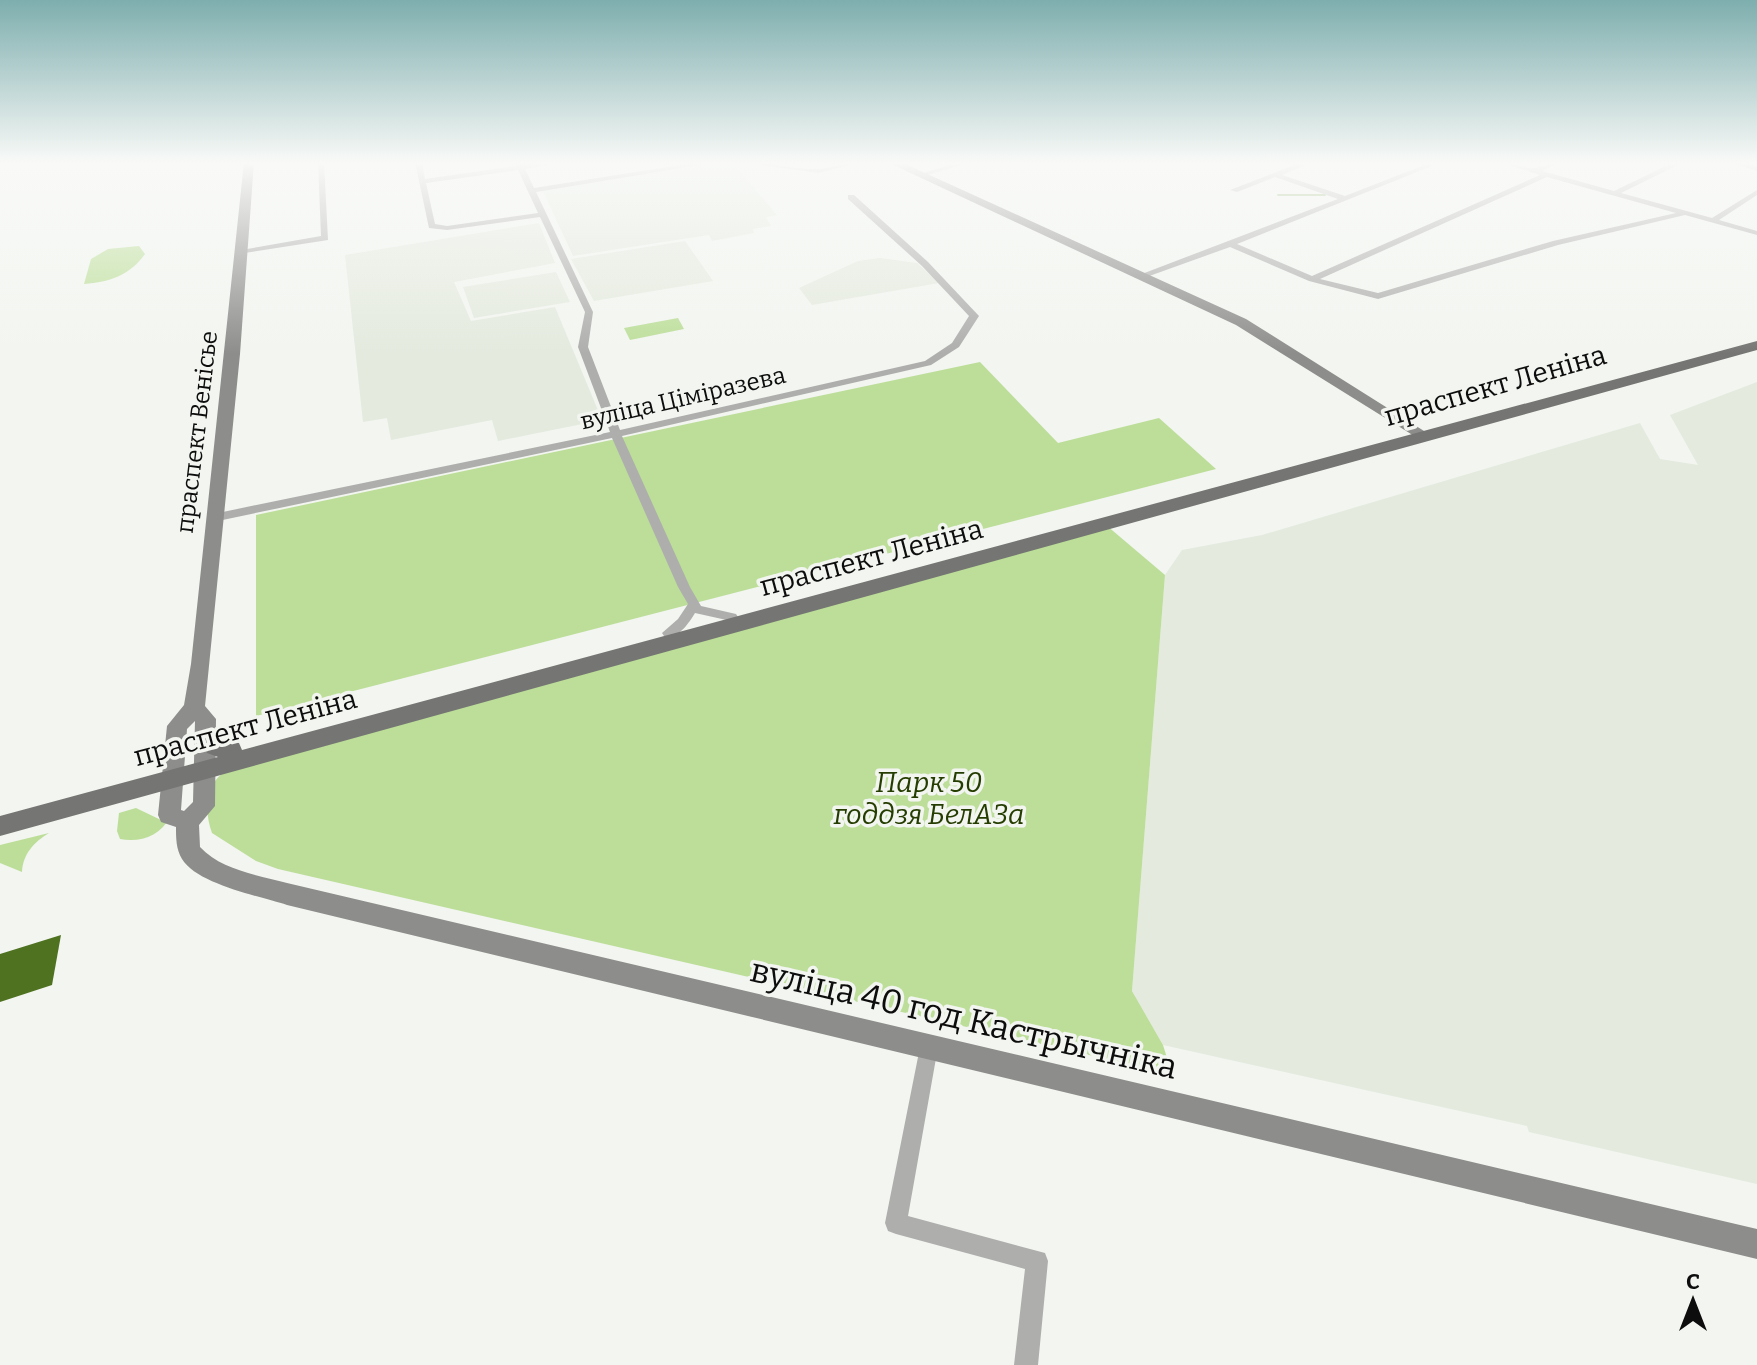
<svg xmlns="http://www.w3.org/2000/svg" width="1757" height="1365" viewBox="0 0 1757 1365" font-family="Bitter,serif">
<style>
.built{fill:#e4eade}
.green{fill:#bcde99}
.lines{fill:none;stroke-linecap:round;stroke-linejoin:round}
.stream{stroke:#80a656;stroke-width:2}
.building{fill:#4f7221}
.street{fill:#aeafad;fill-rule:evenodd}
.secondary{fill:#8d8e8b;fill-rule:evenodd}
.primary{fill:#757673;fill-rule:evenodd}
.labels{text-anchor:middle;stroke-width:7;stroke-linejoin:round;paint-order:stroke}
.far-street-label{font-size:24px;fill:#0c0d0c;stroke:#f2f5f0}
.street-label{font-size:28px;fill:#0c0d0c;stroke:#f2f5f0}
.park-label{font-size:28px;font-style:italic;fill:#253d00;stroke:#f2f5f0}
.near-street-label{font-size:34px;fill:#0c0d0c;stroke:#f2f5f0}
</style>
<rect width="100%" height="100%" fill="#f2f5f0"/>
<g class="built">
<path d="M723,162H732L777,215L766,217L771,226L753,229L754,233L712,241L709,235L573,256L542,189Z"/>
<path d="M539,223L555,263L454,282L471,321L555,307L602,420L498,441L492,420L391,440L387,418L363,422L345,255Z"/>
<path d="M685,241L713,281L594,301L571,259Z"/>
<path d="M880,258L917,263L939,283L812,305L799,288L858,261Z"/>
<path d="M556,272L570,302L474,318L463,287Z"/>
<path d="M1757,382V1184L1529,1132L1527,1126L1163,1045L1132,991L1165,575L1182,550L1262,535L1640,423L1660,459L1698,465L1670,415Z"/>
</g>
<g class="green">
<path d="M139,246L145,254C130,275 110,282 84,284L91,259L108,249Z"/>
<path d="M678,318L684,329L630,340L624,328Z"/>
<path d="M980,362L1058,443L1159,418L1216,469L256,716V515Z"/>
<path d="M1106,525L1165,575L1132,991L1163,1045L1172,1074L278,869L256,861L212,833C204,812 205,783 226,771Z"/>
<path d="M136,808L161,820L170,817C160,836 140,843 120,839L117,831L119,813Z"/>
<path d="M49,833C34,842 23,854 22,872L0,863V845Z"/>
</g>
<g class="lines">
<path class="stream" d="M1278,195H1325"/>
</g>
<path class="building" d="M61,935L52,985L0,1002V954Z"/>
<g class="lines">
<g class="street">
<path d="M318,162H324L328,240L238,254V250H241L321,236Z"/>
<path d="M415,162H422L425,179L516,166L515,162H522L523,165L565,162L525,169L534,188L699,162H718L536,192L593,312L588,347L620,430L925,361L952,343L969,316L922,266L848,199V195H854L928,262L979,316L959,347L931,365L622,436L690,587L701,606L736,614L738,617L736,620L731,621L695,613C688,624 679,639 664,636L662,633L678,619L688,604L678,587L612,438L213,522L209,521L207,518L213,514L610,432L578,347L585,312L540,217L447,230L429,228ZM518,170L538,213L447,226L435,224L426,183Z"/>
<path d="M741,162C766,162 795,170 818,169C833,168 847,162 862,162L818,173Z"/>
<path d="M959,162H971L921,177L917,175Z"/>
<path d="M1302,162H1313L1282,175L1345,196L1432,162H1442L1237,244L1312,276L1540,175L1500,162C1512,162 1523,169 1534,168C1542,168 1551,162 1560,162L1542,171L1614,191L1674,162H1684L1621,193L1712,218L1757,190V195L1719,220L1757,231V235L1685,215L1558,245L1378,299L1309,281L1230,247L1141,279L1134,277L1338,199L1275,177L1237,192L1230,190ZM1547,177L1676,213L1553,241L1378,293L1320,279Z"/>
<path d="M1730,162H1742L1757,167V171Z"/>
<path d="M929,1038L936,1040L938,1047L908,1216L1045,1253L1048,1261L1038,1365H1014L1025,1269L896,1234L888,1231L885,1223L920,1047L922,1040Z"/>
</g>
<g class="secondary">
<path d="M244,162H254L240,354L205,706L216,719L215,806L199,825L200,847C221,870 258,875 287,883L1757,1229V1259L287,905C259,896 197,884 182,859C176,849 176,838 176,827L161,822L158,815L167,726L184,705L191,664ZM195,721L193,802L184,811L181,810L187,729Z"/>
<path d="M887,162H901L1246,319L1432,436L1429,439H1419L1236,325Z"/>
</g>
<path class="primary" d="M1757,341V350L0,836V816L218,757L207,753L194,737L198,731C210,727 211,732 220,738C225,740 234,741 239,743L242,750Z"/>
</g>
<linearGradient id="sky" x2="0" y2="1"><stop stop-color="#7eaeae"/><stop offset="0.46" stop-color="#f9faf8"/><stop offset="1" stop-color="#f9faf8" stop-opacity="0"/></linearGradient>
<rect width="1757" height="354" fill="url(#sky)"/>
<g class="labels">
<g class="far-street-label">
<text transform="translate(683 398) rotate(-13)" y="8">вуліца Ціміразева</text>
<text transform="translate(197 432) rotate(-83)" y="8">праспект Венісье</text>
</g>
<g class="street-label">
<text transform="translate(1495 385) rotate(-16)" y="10">праспект Леніна</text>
<text transform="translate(871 557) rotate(-15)" y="10">праспект Леніна</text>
<text transform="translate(245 727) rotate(-15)" y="10">праспект Леніна</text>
</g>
<g class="park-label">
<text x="929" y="792">Парк 50<tspan x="929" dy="32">годдзя БелАЗа</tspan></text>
</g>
<g class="near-street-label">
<text transform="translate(964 1018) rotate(13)" y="12">вуліца 40 год Кастрычніка</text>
</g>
</g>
<g transform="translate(1693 1301)" stroke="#f2f5f0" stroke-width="6" paint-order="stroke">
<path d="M0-6L14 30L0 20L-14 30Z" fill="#0c0d0c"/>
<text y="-12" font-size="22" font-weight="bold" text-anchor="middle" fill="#0c0d0c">С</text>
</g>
</svg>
